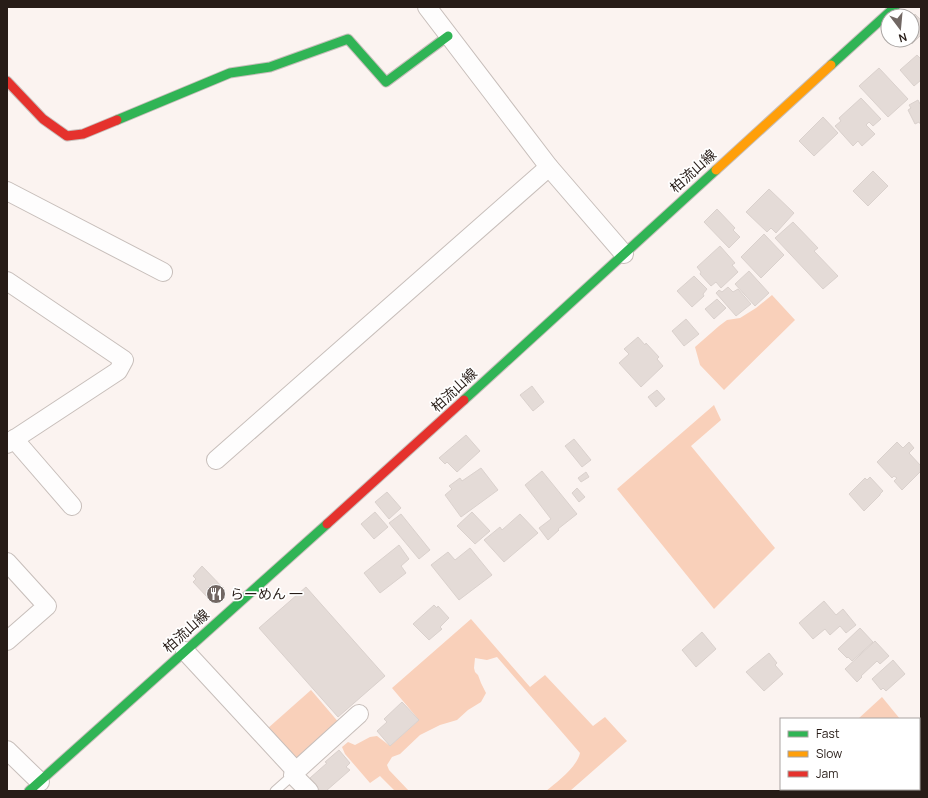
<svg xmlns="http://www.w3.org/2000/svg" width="928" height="798" viewBox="0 0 928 798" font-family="Manrope,'Noto Sans JP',sans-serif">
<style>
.green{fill:#f9d0ba}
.building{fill:#e4dbd7;stroke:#dad1cd}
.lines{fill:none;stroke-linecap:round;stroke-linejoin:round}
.lane-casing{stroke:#c7beba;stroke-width:11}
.street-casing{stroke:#c7beba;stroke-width:20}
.fast-casing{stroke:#c7beba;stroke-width:11}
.slow-casing{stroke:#c7beba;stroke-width:11}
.jam-casing{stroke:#c7beba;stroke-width:11}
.lane{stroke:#fefdfd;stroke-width:9}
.street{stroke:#fefdfd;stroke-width:18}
.fast{stroke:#30b455;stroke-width:9}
.slow{stroke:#ff9f0a;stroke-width:9}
.jam{stroke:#e5322d;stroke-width:9}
.labels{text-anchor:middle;stroke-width:3.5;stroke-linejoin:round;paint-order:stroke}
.street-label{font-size:14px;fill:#271c17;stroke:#fff}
.poi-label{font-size:14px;fill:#271c17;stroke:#fff;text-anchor:start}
</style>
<rect width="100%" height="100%" fill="#fbf3f0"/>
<g class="green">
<path d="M772,295L795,320L724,390L700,365L695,347L719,326L727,320L740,318L756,308Z"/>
<path d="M714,405L721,420L691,446L775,548L714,609L617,489Z"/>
<path d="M471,619L530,687L545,675L593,726L605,717L627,741L570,791H546C557,782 577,767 580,753L497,657L487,660L475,658L474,668L475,672L478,675L481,683L486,693L481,702L468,710L457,720L440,725L420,735L400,754L392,757L387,765L389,770L409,791H395L380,776L370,783L345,754L342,747L348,742L355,745L370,737L377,736L390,746L419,720L392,688Z"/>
<path d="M311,690L340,724L302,758H292L267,729Z"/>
<path d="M882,697L900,719H858Z"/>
<path d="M783,789H890L888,791H781Z"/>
</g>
<g class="building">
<path d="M915,14L921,20V35L912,44L908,40H912V17Z"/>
<path d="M917,55L921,59V80L914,86L900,70Z"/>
<path d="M879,68L908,99L888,117L859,86Z"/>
<path d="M861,98L881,119L873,126L869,122L866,125L875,134L862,146L858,141L853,146L835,126L841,121L839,118Z"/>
<path d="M918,100L920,104L921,103V125L919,122L915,124L908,110L911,108L909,105Z"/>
<path d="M823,117L838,133L814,156L799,141Z"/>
<path d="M873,171L888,186L868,206L853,191Z"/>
<path d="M769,189L794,213L776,233L771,228L767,232L746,212Z"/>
<path d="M717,209L735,228L733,230L740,237L729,248L704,222Z"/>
<path d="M793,222L818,248L814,251L838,276L823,289L775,238Z"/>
<path d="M764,234L784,255L761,278L741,257Z"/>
<path d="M720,246L735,263L732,265L738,272L721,288L716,282L711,286L700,274L701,272L697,267Z"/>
<path d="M749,271L769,293L755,306L735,284Z"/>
<path d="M694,276L707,289L703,294L704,296L692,307L677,291Z"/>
<path d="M728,287L733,292L738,289L751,304L736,316L716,293L719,290L722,292Z"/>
<path d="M717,299L726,308L714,319L705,309Z"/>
<path d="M686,319L699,334L684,346L672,331Z"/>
<path d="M638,337L645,345L646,343L659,357L657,359L663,366L641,387L619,363L629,354L624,349Z"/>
<path d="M532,386L544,402L533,411L520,395Z"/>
<path d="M657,390L665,399L656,407L648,397Z"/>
<path d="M466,435L480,451L457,472L447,462L445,464L439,458Z"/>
<path d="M574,439L591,460L582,467L565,446Z"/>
<path d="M897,442L903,448L909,442L914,448L909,453L921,466V471L902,490L894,481L897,478L894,476L892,478L877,462Z"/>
<path d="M481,468L498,490L461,517L445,495L452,489L449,486L460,478L462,481Z"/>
<path d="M542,471L577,514L558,529L559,530L548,540L539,528L551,519L525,485Z"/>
<path d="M586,472L589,477L581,482L578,478Z"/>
<path d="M870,477L883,491L880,494V495L864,511L849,494L865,478L867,480Z"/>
<path d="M577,488L585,497L579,502L572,493Z"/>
<path d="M387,492L401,508L389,519L375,502Z"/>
<path d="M375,512L388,527L374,539L361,524Z"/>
<path d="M472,512L490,531L475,544L457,526Z"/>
<path d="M401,514L430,550L419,559L389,523Z"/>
<path d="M520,514L538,533L504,562L484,540L500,527L502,530Z"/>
<path d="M399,545L409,559L401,566L406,573L380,593L364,573Z"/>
<path d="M470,548L492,575L459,600L431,565L448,552L455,560Z"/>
<path d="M202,566L225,590L213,601L210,598L209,599L193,582L196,579L193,576Z"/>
<path d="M306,587L385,676L338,717L259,628Z"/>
<path d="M824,601L836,615L843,609L856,625L846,633L840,626L830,635L825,629L813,639L799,623Z"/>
<path d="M434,605L437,608L438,606L449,618L440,627L442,629L429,640L413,624Z"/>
<path d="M860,628L873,642L852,661L848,657L847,658L838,649Z"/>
<path d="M702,632L716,649L696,667L682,650Z"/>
<path d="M875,641L889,656L880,664L877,661L861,676L862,677L857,682L845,669Z"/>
<path d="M769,653L777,663L775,665L783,674L764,691L746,672Z"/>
<path d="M893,660L905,674L886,691L883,688L881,690L872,679Z"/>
<path d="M402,702L419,720L390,746L377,731L387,722L384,719Z"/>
<path d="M339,750L350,763L346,767L350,770L326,791H320L310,778L327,763L325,762Z"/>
<path d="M921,779V791H911L909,789H919V781Z"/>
</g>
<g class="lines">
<defs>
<path id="lane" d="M275,791L293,775"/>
<g id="street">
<path d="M427,7L549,167L624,254"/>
<path d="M7,191L163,272"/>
<path d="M7,281L124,360L118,371L7,444"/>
<path d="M14,439L72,506"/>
<path d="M216,460L549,167"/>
<path d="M7,562L47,606L7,641"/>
<path d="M185,651L296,771"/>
<path d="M7,750L40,782"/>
<path d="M309,791L293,775L296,771L359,714"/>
</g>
<g id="fast">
<path d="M831,65L895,7"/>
<path d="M117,120L230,73L270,67L348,39L386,82L448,36"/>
<path d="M464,400L716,170"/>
<path d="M29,791L327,524"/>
</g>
<path id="slow" d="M716,170L831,65"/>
<g id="jam">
<path d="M7,81L43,119L67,136L83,134L117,120"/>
<path d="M327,524L464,400"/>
</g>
</defs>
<use href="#lane" class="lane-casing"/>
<use href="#street" class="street-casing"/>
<use href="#fast" class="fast-casing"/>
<use href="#slow" class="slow-casing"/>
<use href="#jam" class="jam-casing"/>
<use href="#lane" class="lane"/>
<use href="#street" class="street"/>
<use href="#fast" class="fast"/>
<use href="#slow" class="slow"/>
<use href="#jam" class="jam"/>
</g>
<defs>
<symbol id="restaurant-disc" viewBox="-11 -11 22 22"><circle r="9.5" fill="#716763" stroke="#fff"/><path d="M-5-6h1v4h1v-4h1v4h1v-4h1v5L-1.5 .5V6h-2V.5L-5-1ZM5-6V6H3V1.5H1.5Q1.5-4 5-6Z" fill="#fff"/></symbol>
</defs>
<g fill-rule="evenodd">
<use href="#restaurant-disc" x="205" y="583" width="22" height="22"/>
</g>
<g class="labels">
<g class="street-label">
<text transform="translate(693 171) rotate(-42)" y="5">柏流山線</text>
<text transform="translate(454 390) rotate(-43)" y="5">柏流山線</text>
<text transform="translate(186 631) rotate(-42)" y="5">柏流山線</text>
</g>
<g class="poi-label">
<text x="230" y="599">らーめん 一</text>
</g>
</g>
<rect width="928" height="798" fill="none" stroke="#271c17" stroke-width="16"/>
<rect x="780" y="718" width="140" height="72" fill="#ffffff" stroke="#a9a4a2"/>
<rect x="788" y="731" width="20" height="6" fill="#30b455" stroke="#a9a4a2"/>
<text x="816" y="738" font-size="12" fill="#271c17">Fast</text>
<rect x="788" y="751" width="20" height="6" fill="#ff9f0a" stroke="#a9a4a2"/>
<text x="816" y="758" font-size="12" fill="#271c17">Slow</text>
<rect x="788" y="771" width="20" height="6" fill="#e5322d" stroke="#a9a4a2"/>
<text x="816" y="778" font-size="12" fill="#271c17">Jam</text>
<g transform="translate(900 28) rotate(164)"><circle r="19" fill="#ffffff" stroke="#a9a4a2"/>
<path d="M0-3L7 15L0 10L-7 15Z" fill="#716763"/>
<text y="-6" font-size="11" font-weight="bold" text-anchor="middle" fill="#271c17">N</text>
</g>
</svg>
